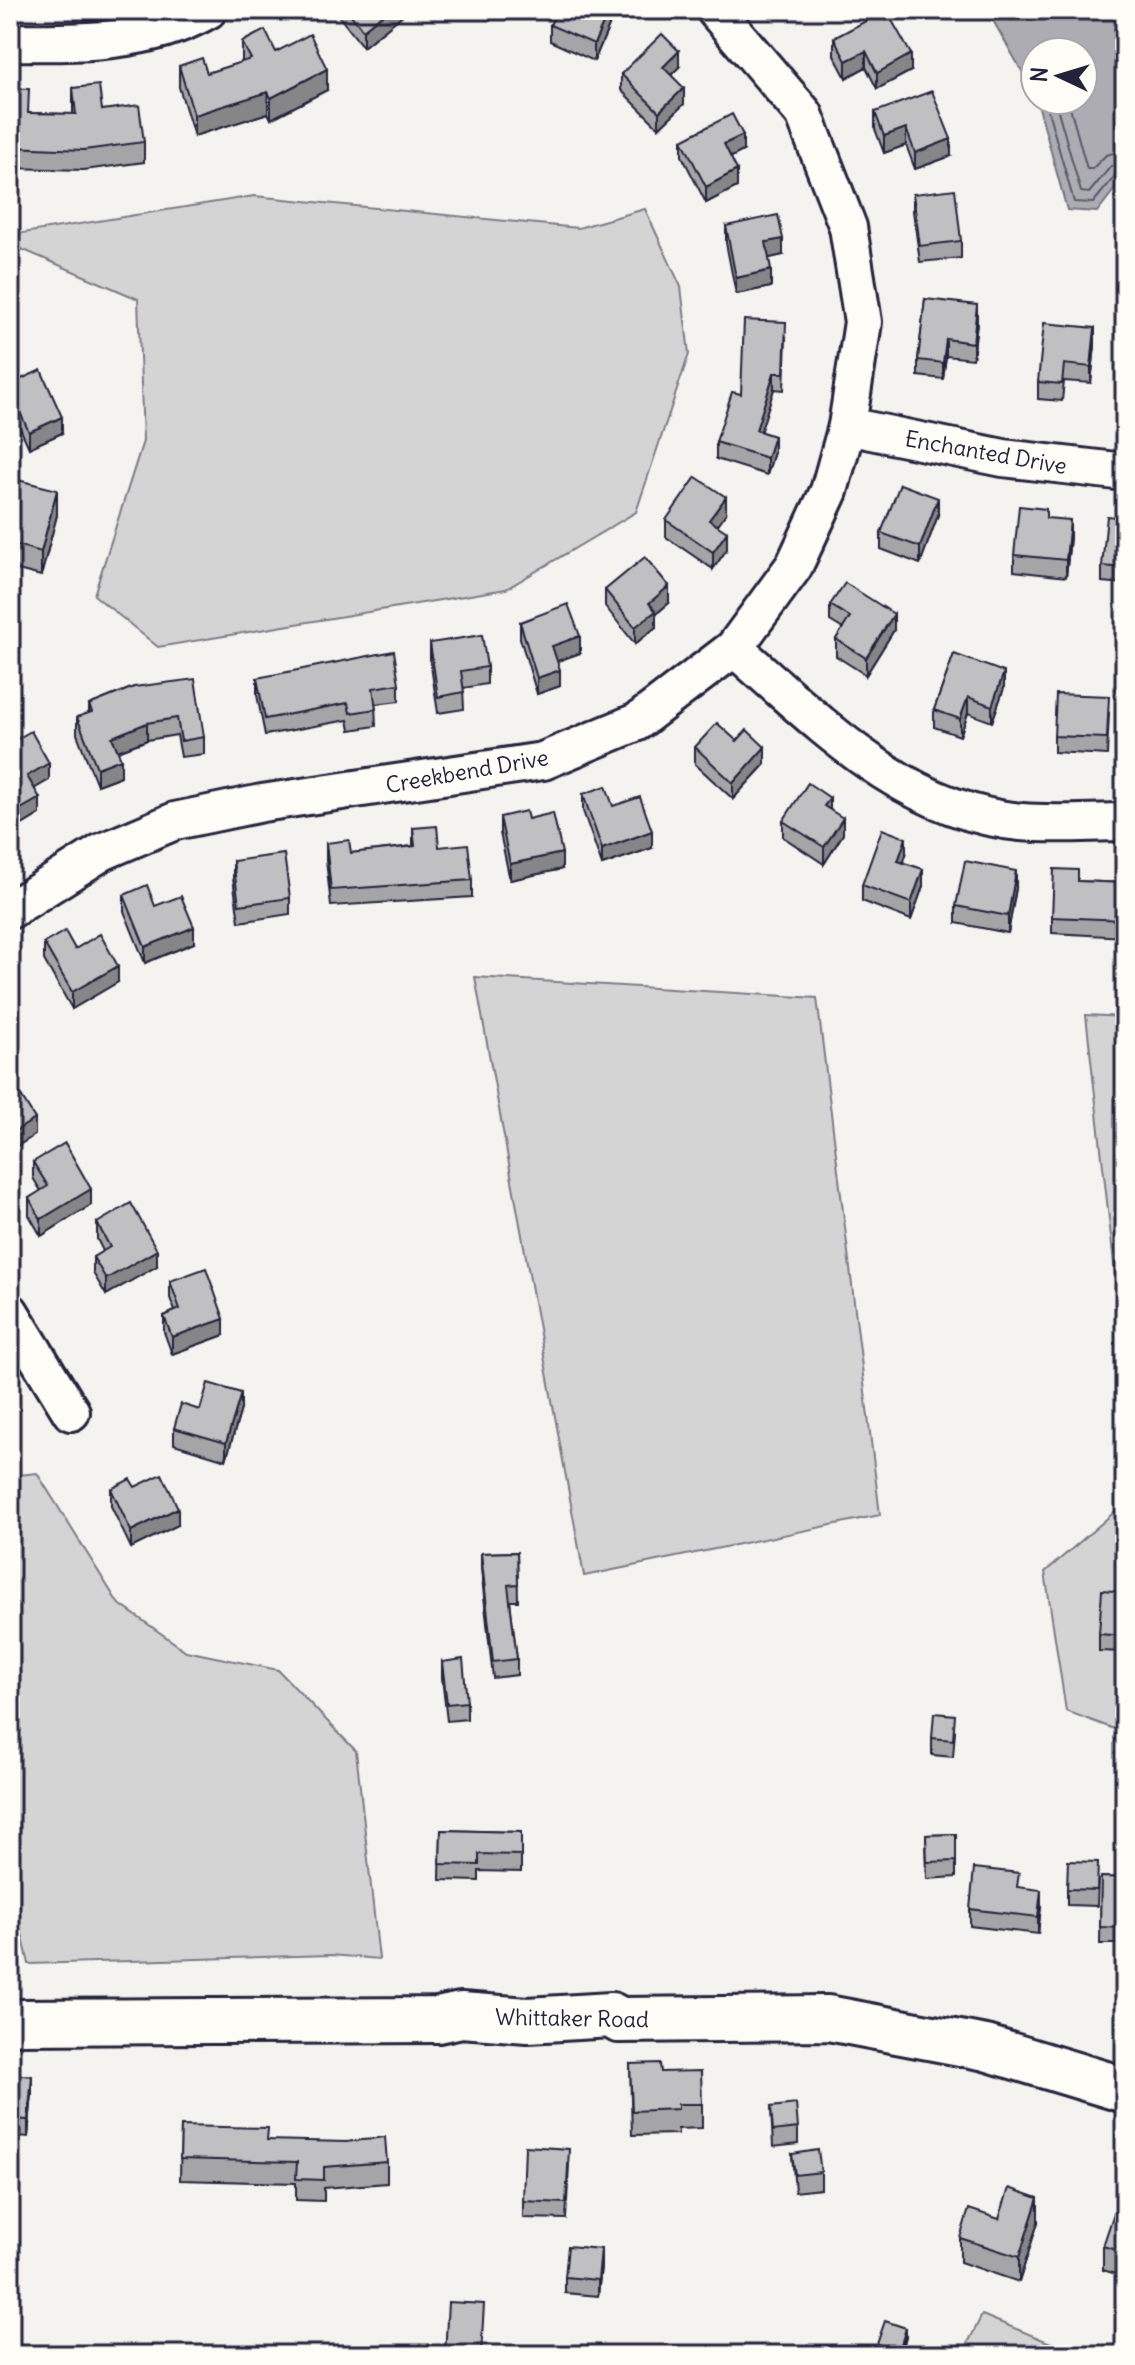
<svg xmlns="http://www.w3.org/2000/svg" width="1135" height="2365" viewBox="0 0 1135 2365" font-family="Delius,sans-serif">
<style>
.green{fill:#d5d4d5;stroke:#7c7b88;stroke-width:2}
.water{fill:#acacb2;stroke:#757582;stroke-width:2}
.lines{fill:none;stroke-linecap:round;stroke-linejoin:round}
.shore{stroke:#59596b;stroke-width:2}
.minor-casing{stroke:#22223b;stroke-width:42}
.major-casing{stroke:#22223b;stroke-width:50}
.minor{stroke:#fdfcf7;stroke-width:36}
.major{stroke:#fdfcf7;stroke-width:44}
.wall{fill:#a5a4a7;stroke:#22223b;stroke-width:2}
.shaded-wall{fill:#868688;stroke:#22223b;stroke-width:2}
.building{fill:#c0bfc2;stroke:#22223b;stroke-width:2}
.labels{text-anchor:middle;stroke-width:8;stroke-linejoin:round;paint-order:stroke}
.street-label{font-size:22px;fill:#22223b;stroke:#fdfcf7}
</style>
<rect width="100%" height="100%" fill="#f4f3ef"/>
<filter id="ink" filterUnits="userSpaceOnUse"><feTurbulence type="fractalNoise" baseFrequency=".0125" numOctaves="2"/><feDisplacementMap in="SourceGraphic" scale="16" xChannelSelector="R" yChannelSelector="G"/><feConvolveMatrix kernelMatrix="1 2 1 2 8 2 1 2 1" color-interpolation-filters="sRGB"/></filter>
<g filter="url(#ink)">
<g class="green">
<path d="M254,196L578,228L645,209L681,287L689,354L636,512L506,589L158,647L94,595L143,441L138,299L10,244V235Z"/>
<path d="M475,977L817,998L880,1515L584,1576Z"/>
<path d="M1086,1015L1125,1017V1361Z"/>
<path d="M37,1473L118,1603L186,1651L278,1670L356,1751L379,1959L330,1955L29,1964L10,1881V1476Z"/>
<path d="M1125,1503V1733L1066,1711L1045,1572Z"/>
<path d="M982,2315L1080,2355H962Z"/>
</g>
<path class="water" d="M987,10H1125V176L1097,212L1067,210L1037,100H1083V52H1035V94Z"/>
<g class="lines">
<g class="shore">
<path d="M1045,100L1074,202L1093,203L1116,175L1125,172"/>
<path d="M1055,100L1081,192L1089,193L1111,166L1125,162"/>
<path d="M1068,100L1087,169H1092L1106,155L1125,150"/>
</g>
<defs>
<g id="minor">
<path d="M10,42C76,43 149,44 208,10"/>
<path d="M847,426L1003,458L1125,472"/>
<path d="M734,648C819,722 903,811 1021,822C1055,825 1091,822 1125,822"/>
<path d="M10,910L102,852L175,821L262,803L543,761L637,722L734,648L794,566L829,491L847,426L863,322L848,227L804,114L715,10"/>
<path d="M10,1312L71,1412"/>
</g>
<path id="major" d="M10,2022L438,2020L461,2015L528,2020L611,2015L619,2020L828,2018L986,2048L1125,2090"/>
</defs>
<use href="#minor" class="minor-casing"/>
<use href="#major" class="major-casing"/>
<use href="#minor" class="minor"/>
<use href="#major" class="major"/>
</g>
<g class="wall">
<path d="M334,10H404V14L363,47Z"/>
<path d="M550,25L609,26L594,61L550,41Z"/>
<path d="M834,38L911,71L877,89L866,67L846,78L834,55Z"/>
<path d="M242,42L276,52L327,90L271,119L268,113L194,136L179,87V66L207,73L242,62Z"/>
<path d="M679,67L671,75L684,104L659,128L621,90V74Z"/>
<path d="M10,88L29,113L73,114V88L144,142V162L84,170L10,168Z"/>
<path d="M875,112L951,156L915,169L906,145L884,153L875,129Z"/>
<path d="M682,140L743,151L731,157L737,187L706,203L682,156Z"/>
<path d="M913,194L961,241V258L920,262L913,211Z"/>
<path d="M726,226L783,255L769,258L771,287L736,294L726,243Z"/>
<path d="M925,299L977,322L973,359L946,356L943,379L918,376V360Z"/>
<path d="M1095,328V345L1091,383L1064,381L1062,401L1038,399V382Z"/>
<path d="M786,338L784,390L774,389L760,431L774,452L767,475L716,459V442L741,394Z"/>
<path d="M10,384L62,433L29,448L19,426Z"/>
<path d="M10,478L57,515L41,576L10,568Z"/>
<path d="M726,513L717,526L727,549L713,569L666,537V520Z"/>
<path d="M938,515L920,564L881,549V533Z"/>
<path d="M1046,518L1070,537L1066,577L1014,571V555Z"/>
<path d="M1125,518V584L1102,582V566Z"/>
<path d="M605,590L669,603L656,614V627L635,644L605,606Z"/>
<path d="M830,605L894,630L866,675L836,656V639L843,629L830,621Z"/>
<path d="M520,622L580,653L557,661L560,686L537,694L520,638Z"/>
<path d="M430,643L487,667V684L463,688L464,709L438,713L430,659Z"/>
<path d="M954,654L1004,688L992,722L968,713L960,736L934,727V710Z"/>
<path d="M257,678L399,684V701L375,704L376,726L350,730L348,720L265,735L257,695Z"/>
<path d="M134,687L204,737V754L181,757L177,735L147,740L118,751L121,776L97,785L77,734V717L89,713V705Z"/>
<path d="M1109,713L1107,755L1054,752V736Z"/>
<path d="M737,741L765,764L733,799L695,764V747Z"/>
<path d="M10,743L49,780L34,788L40,814L17,828L10,816Z"/>
<path d="M583,794L613,806L652,848L602,865L583,811Z"/>
<path d="M830,809L843,834L824,864L783,837V821Z"/>
<path d="M500,817L528,819L562,869L510,880L500,833Z"/>
<path d="M413,828L439,847L472,880V897L331,906L326,860V843L351,853L413,846Z"/>
<path d="M906,855L903,863L923,886L911,920L862,901V885Z"/>
<path d="M233,861L290,898V914L239,922L233,878Z"/>
<path d="M1078,881L1125,883V937L1052,933V917Z"/>
<path d="M1016,888L1008,933L956,923V906Z"/>
<path d="M124,895L155,906L194,943L145,963L124,911Z"/>
<path d="M44,943L75,949L118,982L72,1009L44,960Z"/>
<path d="M33,1162L91,1205L41,1236L29,1215V1198L41,1191L33,1178Z"/>
<path d="M97,1223L157,1266L106,1295L93,1273V1257L103,1251L97,1239Z"/>
<path d="M170,1281L224,1335L172,1354L164,1332V1316L175,1311L170,1298Z"/>
<path d="M241,1409L226,1460L174,1444V1428L200,1410Z"/>
<path d="M135,1487L178,1525L131,1548L111,1506V1489Z"/>
<path d="M517,1552L518,1601H510L517,1659V1675L493,1678L481,1569V1553Z"/>
<path d="M1125,1592V1652L1099,1651V1634Z"/>
<path d="M442,1662L467,1702V1719L447,1721L442,1678Z"/>
<path d="M955,1731L953,1757L932,1755V1738Z"/>
<path d="M441,1830L521,1832V1872L479,1871V1881L440,1880Z"/>
<path d="M956,1834V1877L927,1879L926,1835Z"/>
<path d="M1101,1877L1125,1878V1944H1100Z"/>
<path d="M1098,1879L1097,1906L1067,1905V1889Z"/>
<path d="M1041,1906L1038,1934L970,1926V1909Z"/>
<path d="M630,2064L702,2104V2128L678,2129V2134L632,2135Z"/>
<path d="M10,2074L32,2093L28,2137L10,2135Z"/>
<path d="M771,2107L798,2128V2144L773,2147Z"/>
<path d="M181,2126L268,2140L387,2162V2183L324,2188V2201L296,2200V2183L180,2180Z"/>
<path d="M792,2154L821,2172V2189L795,2192Z"/>
<path d="M569,2165L566,2219L523,2218V2201Z"/>
<path d="M1125,2216V2277L1103,2270V2246Z"/>
<path d="M999,2219L1038,2222L1019,2282L960,2262V2238Z"/>
<path d="M601,2266L598,2296L565,2293V2277Z"/>
<path d="M906,2336L901,2355H885L877,2353V2344Z"/>
</g>
<g class="shaded-wall">
<path d="M388,10H404V14L363,47V30Z"/>
<path d="M609,10V26L594,61V44Z"/>
<path d="M679,51V67L663,83V67Z"/>
<path d="M866,51V67L846,78V61Z"/>
<path d="M911,54V71L877,89V73Z"/>
<path d="M327,69V90L271,119V98Z"/>
<path d="M684,88V104L659,128V112Z"/>
<path d="M268,92V113L194,136V115Z"/>
<path d="M906,128V145L884,153V136Z"/>
<path d="M743,135V151L724,161V144Z"/>
<path d="M951,139V156L915,169V153Z"/>
<path d="M737,170V187L706,203V187Z"/>
<path d="M783,239V255L766,259V242Z"/>
<path d="M771,270V287L736,294V278Z"/>
<path d="M977,305V322L973,359V343Z"/>
<path d="M1095,328V345L1091,383V367Z"/>
<path d="M946,339V356L943,379V363Z"/>
<path d="M774,373V389L756,446V430Z"/>
<path d="M19,410V426L10,431V414Z"/>
<path d="M62,417V433L29,448V432Z"/>
<path d="M774,436V452L767,475V458Z"/>
<path d="M57,490V515L41,576V552Z"/>
<path d="M726,497V513L709,537V520Z"/>
<path d="M938,498V515L920,564V547Z"/>
<path d="M1070,520V537L1066,577V560Z"/>
<path d="M727,532V549L713,569V552Z"/>
<path d="M669,586V603L656,614V627L635,644V627L649,603Z"/>
<path d="M894,614V630L866,675V658Z"/>
<path d="M580,636V653L552,663V646Z"/>
<path d="M560,670V686L537,694V678Z"/>
<path d="M1004,672V688L992,722V706Z"/>
<path d="M968,697V713L960,736V719Z"/>
<path d="M147,723V740L112,753V737Z"/>
<path d="M765,747V764L733,799V783Z"/>
<path d="M121,759V776L97,785V768Z"/>
<path d="M49,763V780L27,793V776Z"/>
<path d="M40,798V814L17,828V811Z"/>
<path d="M830,798V814L824,806Z"/>
<path d="M843,818V834L824,864V847Z"/>
<path d="M652,831V848L602,865V849Z"/>
<path d="M906,838V855L898,877V861Z"/>
<path d="M562,853V869L510,880V864Z"/>
<path d="M923,869V886L911,920V903Z"/>
<path d="M1016,871V888L1008,933V916Z"/>
<path d="M194,927V943L145,963V947Z"/>
<path d="M118,966V982L72,1009V992Z"/>
<path d="M35,1119V1135L10,1151V1134Z"/>
<path d="M91,1189V1205L41,1236V1219Z"/>
<path d="M157,1250V1266L106,1295V1279Z"/>
<path d="M224,1319V1335L172,1354V1337Z"/>
<path d="M241,1393V1409L226,1460V1443Z"/>
<path d="M178,1508V1525L131,1548V1531Z"/>
<path d="M1041,1890V1906L1038,1934V1917Z"/>
<path d="M32,2076V2093L28,2137V2120Z"/>
<path d="M1038,2198V2222L1019,2282V2257Z"/>
<path d="M601,2249V2266L598,2296V2280Z"/>
<path d="M906,2328V2336L901,2355H899Z"/>
</g>
<g class="building">
<path d="M347,10H388L363,30Z"/>
<path d="M557,10H609L594,44L550,25Z"/>
<path d="M886,10L911,54L877,73L866,51L846,61L834,38Z"/>
<path d="M265,30L276,52L310,34L327,69L271,98L268,92L194,115L179,66L202,58L207,73L251,59L242,42Z"/>
<path d="M662,34L679,51L663,67L684,88L659,112L621,74Z"/>
<path d="M99,85L102,110L139,105L144,142L84,150L10,147V88L29,89L28,113L76,114L73,88Z"/>
<path d="M932,91L951,139L915,153L906,128L884,136L875,112Z"/>
<path d="M732,114L743,135L724,144L737,170L706,187L682,140Z"/>
<path d="M955,189L961,241L920,246L913,194Z"/>
<path d="M778,215L783,239L766,242L771,270L736,278L726,226Z"/>
<path d="M925,299L977,305L973,343L946,339L943,363L918,360Z"/>
<path d="M744,320L786,322L784,373H774L756,430L774,436L767,458L716,442L732,392L741,394Z"/>
<path d="M1044,323L1095,328L1091,367L1064,364L1062,384L1038,382Z"/>
<path d="M41,370L62,417L29,432L19,410L10,414V384Z"/>
<path d="M696,477L726,497L709,520L727,532L713,552L666,520Z"/>
<path d="M10,478L57,490L41,552L10,543V522L15,502L10,501Z"/>
<path d="M900,484L938,498L920,547L881,533Z"/>
<path d="M1019,506L1046,509V518L1070,520L1066,560L1014,555Z"/>
<path d="M1107,516L1125,518V568L1102,566Z"/>
<path d="M645,557L669,586L649,603L656,611L635,627L605,590Z"/>
<path d="M845,583L894,614L866,658L836,639L850,617L830,605Z"/>
<path d="M568,604L580,636L552,646L560,670L537,678L520,622Z"/>
<path d="M482,635L487,667L461,671L464,692L438,697L430,643Z"/>
<path d="M394,651L399,684L373,688L376,709L350,713L348,703L265,719L257,678Z"/>
<path d="M954,654L1004,672L992,706L968,697L960,719L934,710Z"/>
<path d="M195,679L204,737L181,741L177,718L147,723L112,737L121,759L97,768L77,717L92,712L89,705L134,687Z"/>
<path d="M1056,694L1109,696L1107,738L1054,736Z"/>
<path d="M717,723L737,741L747,730L765,747L733,783L695,747Z"/>
<path d="M31,731L49,763L27,776L40,798L17,811L10,799V743Z"/>
<path d="M808,783L830,798L824,806L843,818L824,847L783,821Z"/>
<path d="M606,786L613,806L640,797L652,831L602,849L583,794Z"/>
<path d="M526,811L528,819L553,813L562,853L510,864L500,817Z"/>
<path d="M437,826L439,847L468,844L472,880L331,890L326,843L349,840L351,853L415,846L413,828Z"/>
<path d="M882,829L906,838L898,861L923,869L911,903L862,885Z"/>
<path d="M284,854L290,898L239,905L233,861Z"/>
<path d="M965,861L1016,871L1008,916L956,906Z"/>
<path d="M1054,869L1078,870V881L1125,883V920L1052,917Z"/>
<path d="M147,885L155,906L181,896L194,927L145,947L124,895Z"/>
<path d="M65,931L75,949L100,934L118,966L72,992L44,943Z"/>
<path d="M10,1078L35,1119L10,1134Z"/>
<path d="M65,1143L91,1189L41,1219L29,1198L48,1186L33,1162Z"/>
<path d="M131,1203L157,1250L106,1279L93,1257L110,1247L97,1223Z"/>
<path d="M206,1268L224,1319L172,1337L164,1316L180,1309L170,1281Z"/>
<path d="M208,1383L241,1393L226,1443L174,1428L181,1404L200,1410Z"/>
<path d="M162,1474L178,1508L131,1531L111,1489L130,1479L135,1487Z"/>
<path d="M517,1552L518,1584L508,1585L517,1659L493,1662L481,1553Z"/>
<path d="M1102,1590L1125,1592V1636L1099,1634Z"/>
<path d="M463,1659L467,1702L447,1704L442,1662Z"/>
<path d="M934,1713L955,1715L953,1740L932,1738Z"/>
<path d="M441,1830L521,1832V1855L479,1854V1865L440,1864Z"/>
<path d="M956,1834V1861L927,1862L926,1835Z"/>
<path d="M1068,1861L1098,1862L1097,1890L1067,1889Z"/>
<path d="M974,1868L1019,1873L1017,1887L1041,1890L1038,1917L970,1909Z"/>
<path d="M1101,1877L1125,1878V1928L1100,1927Z"/>
<path d="M660,2063L661,2072L701,2071L702,2104H678V2109L632,2111L630,2064Z"/>
<path d="M10,2074L32,2076L28,2120L10,2119Z"/>
<path d="M796,2104L798,2128L773,2131L771,2107Z"/>
<path d="M181,2126L268,2128L267,2140L346,2142L385,2137L387,2162L324,2167V2180L296,2179L297,2162L180,2159Z"/>
<path d="M525,2146L569,2149L566,2203L523,2201Z"/>
<path d="M818,2150L821,2172L795,2175L792,2154Z"/>
<path d="M1009,2188L1038,2198L1019,2257L960,2238L969,2209L999,2219Z"/>
<path d="M1114,2213L1125,2216V2253L1103,2246Z"/>
<path d="M568,2246L601,2249L598,2280L565,2277Z"/>
<path d="M448,2302L484,2304L481,2355H445Z"/>
<path d="M885,2321L906,2328L899,2351L877,2344Z"/>
</g>
</g>
<g class="labels">
<g class="street-label">
<text transform="translate(986 452) rotate(10)" y="8">Enchanted Drive</text>
<text transform="translate(467 771) rotate(-10)" y="8">Creekbend Drive</text>
<text transform="translate(572 2018) rotate(1)" y="8">Whittaker Road</text>
</g>
</g>
<rect width="1135" height="2365" fill="none" stroke="#fdfcf7" stroke-width="40"/>
<rect x="20" y="20" width="1095" height="2325" fill="none" stroke="#22223b" stroke-width="3" filter="url(#ink)"/>
<g transform="translate(1059 76) rotate(274)"><circle r="38" fill="#fdfcf7" stroke="#a5a5ac" stroke-width="2"/>
<path d="M0-6L14 30L0 20L-14 30Z" fill="#22223b"/>
<text y="-12" font-size="22" font-weight="bold" text-anchor="middle" fill="#22223b">N</text>
</g>
</svg>
